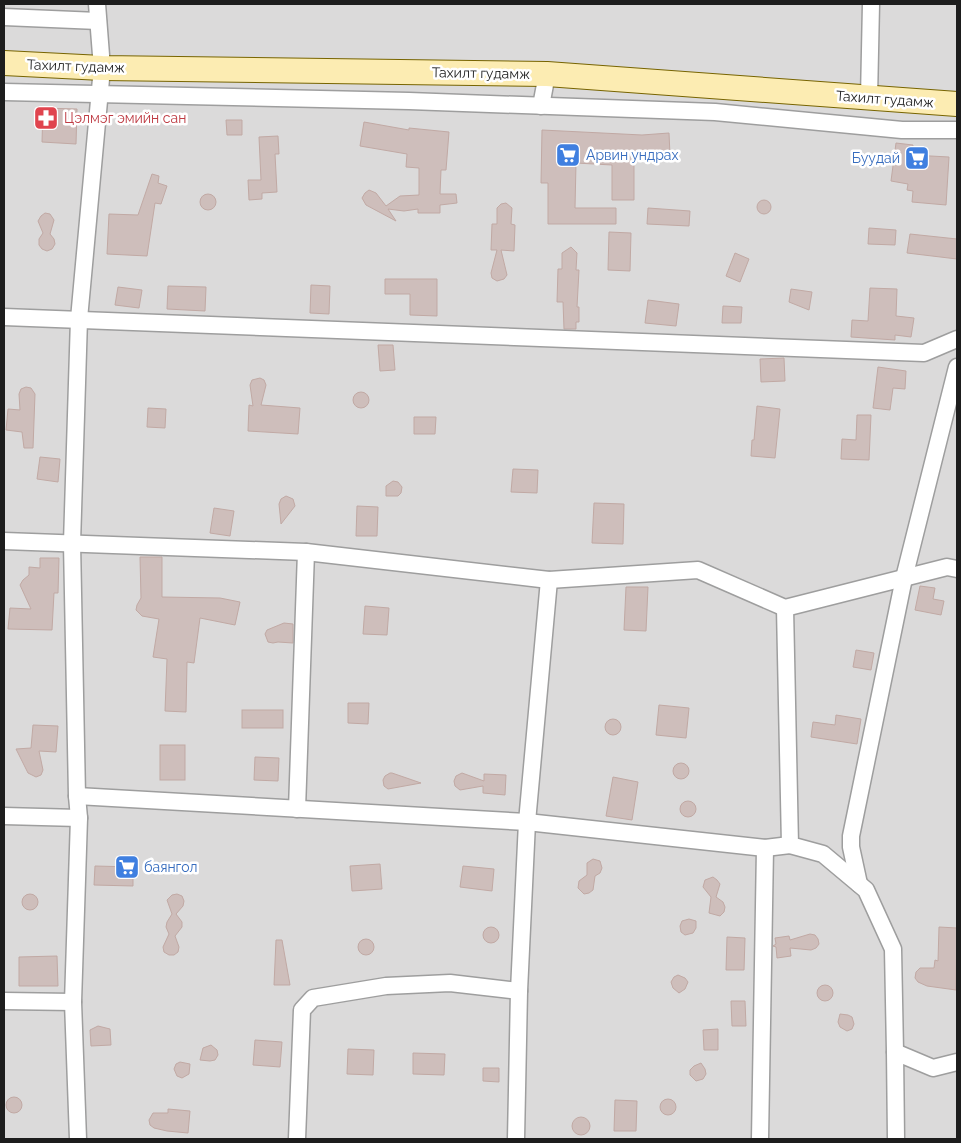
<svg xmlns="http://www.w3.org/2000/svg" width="961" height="1143" viewBox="0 0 961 1143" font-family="Raleway,sans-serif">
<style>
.residential{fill:#dbdada}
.building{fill:#cebebb;stroke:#c1a9a4}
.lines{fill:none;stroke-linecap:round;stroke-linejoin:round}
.street-casing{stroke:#9e9e9e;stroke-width:19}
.secondary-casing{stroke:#776400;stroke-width:26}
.street{stroke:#fff;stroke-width:16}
.secondary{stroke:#fcecb2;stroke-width:24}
.labels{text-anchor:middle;stroke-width:5;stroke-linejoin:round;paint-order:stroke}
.street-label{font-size:14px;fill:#1d1d1d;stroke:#fff}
.health-label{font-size:14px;fill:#be3a42;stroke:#fff;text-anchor:start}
.shop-label{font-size:14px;fill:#366cbe;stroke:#fff;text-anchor:start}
</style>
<rect width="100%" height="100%" fill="#eee7e2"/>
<rect class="residential" x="4" y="4" width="953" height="1135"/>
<g class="building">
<path d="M43,108L77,109L76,144L42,142Z"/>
<path d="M226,120H242V135H227Z"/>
<path d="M364,122L409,130V128L449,132L446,170H441L440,194H456L457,203L440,205V213H418V209L404,211L388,209L396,221L366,205L362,198L365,193L369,190L376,193L386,206L400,196L419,195V168L406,167L407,154L360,146Z"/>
<path d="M542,130L642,135L669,133L670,155L634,157V200H612V165L576,163L575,208H616V224H548V183H541Z"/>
<path d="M278,136L279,154H275L277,192L262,193V199L249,200L248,180H261L259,137Z"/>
<path d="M896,143L913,145L912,155L949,157L946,205L912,202L913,191L907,190L908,184L891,181Z"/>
<path d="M152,174L159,176L158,183L167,186L161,204L155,203L147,256L107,254L109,214L138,215Z"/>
<circle cx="208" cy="202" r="8"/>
<circle cx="764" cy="207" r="7"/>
<path d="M506,203L512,208L511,224L515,225L514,251L501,250L507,275L504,279L497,281L492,278L491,273L497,250H491L492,224H497V208L501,204Z"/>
<path d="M648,208L690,211L689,226L647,224Z"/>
<path d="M45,213L50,214L54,220L50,234L54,239L55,244L52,249L47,251L42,249L39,245V239L43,233L38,221L41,216Z"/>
<path d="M869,228L896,230L895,245L868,244Z"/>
<path d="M609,232L631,233L630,271L608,270Z"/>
<path d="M910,234L957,239V259L907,253Z"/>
<path d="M571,247L577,253L576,270H579L577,307H579V322H576V329H564L563,302H557L558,269H562V253Z"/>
<path d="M735,253L749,259L740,282L726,276Z"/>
<path d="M385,279H437V316L410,315V294H385Z"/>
<path d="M311,285L330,286L329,314L310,313Z"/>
<path d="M168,286L206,287L205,311L167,309Z"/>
<path d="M118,287L142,290L139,308L115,305Z"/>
<path d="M870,288L897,289L896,316L914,318L911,337L895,335V340L851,337L852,320L868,321Z"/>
<path d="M791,289L812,292L809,310L789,302Z"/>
<path d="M648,300L679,304L676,326L645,323Z"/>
<path d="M723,306L742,307L741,323H722Z"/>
<path d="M378,345H393L395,370L380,371Z"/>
<path d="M784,358L785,381L761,382L760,359Z"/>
<path d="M878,367L906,371L905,389L893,388L890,410L873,408Z"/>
<path d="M260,378L264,380L266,385L261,405L300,408L298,434L248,431L249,405L253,406L250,385L252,380Z"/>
<path d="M26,387L31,388L35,394L33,448H24L22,432L6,430L8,409L20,410L19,394L21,389Z"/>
<circle cx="361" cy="400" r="8"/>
<path d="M757,406L780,409L775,458L751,456L752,440H754Z"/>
<path d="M148,408L166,409L165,428L147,427Z"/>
<path d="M857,415H871L869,460L841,459L842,439L856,440Z"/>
<path d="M414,417H436L435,434H414Z"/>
<path d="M40,457L60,459L58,482L37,479Z"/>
<path d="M513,469L538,470L537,493L511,492Z"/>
<path d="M393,481L398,482L402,487L401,493L398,496H386V486Z"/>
<path d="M286,496L293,499L295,506L281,524L279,504L281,499Z"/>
<path d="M594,503L624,504L623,544L592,543Z"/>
<path d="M357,506L378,507L377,536H356Z"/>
<path d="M214,508L234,511L230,536L210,533Z"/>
<path d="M140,557H162V597L220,598L240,602L235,625L200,618L194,663L187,662L186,712L165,711L167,659L153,657L159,619L142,616L136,610L137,605L141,598Z"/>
<path d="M40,558H59L58,593H54L52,630L8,629L10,608L31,609L20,585L23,580L29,575V567L40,568Z"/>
<path d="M920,586L935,588L933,599L944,601L941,615L915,610Z"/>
<path d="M626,587H648L646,631L624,630Z"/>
<path d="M365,606L389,608L387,635L363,634Z"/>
<path d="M284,623L293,624V643L278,642L273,643L268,642L265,634L267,630Z"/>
<path d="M856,650L874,653L871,670L853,667Z"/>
<path d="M348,703H369L368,724L348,723Z"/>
<path d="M659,705L689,708L686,738L656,735Z"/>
<rect x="242" y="710" width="41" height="18"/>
<path d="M836,715L861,719L857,744L811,737L813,722L835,725Z"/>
<circle cx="613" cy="727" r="8"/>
<path d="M33,725L58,726L56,752L39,751L43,770L41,775L36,777L28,773L16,749L31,748Z"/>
<rect x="160" y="745" width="25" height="35"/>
<path d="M255,757L279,758L278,781L254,780Z"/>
<circle cx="681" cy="771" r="8"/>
<path d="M390,773H392L421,783L388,789L384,786L383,780L385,776Z"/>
<path d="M462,773L484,781V774L506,775L505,795L483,793V786L460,790L455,786L454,781L456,776Z"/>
<path d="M613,777L638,782L632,820L606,816Z"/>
<circle cx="688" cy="809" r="8"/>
<path d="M593,859L600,861L602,868L600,873L595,876L593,890L589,893L584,894L578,888L579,881L587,875V863Z"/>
<path d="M380,864L382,889L352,891L350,866Z"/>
<path d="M95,866L133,867V886L94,885Z"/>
<path d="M463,866L494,869L492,891L460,887Z"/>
<path d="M713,877L717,880L720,884L716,897L723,902L725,907L724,912L720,916L709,913L711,897L703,887L705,880Z"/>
<circle cx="30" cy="902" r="8"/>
<path d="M177,894L182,896L184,901L183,906L176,914L182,922V927L175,936L179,947L178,952L174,955H169L164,952L163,947L169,934L166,927L167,922L172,914L167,900L172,895Z"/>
<path d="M689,919L696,921V928L693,933L685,935L681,932L680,926L682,921Z"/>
<circle cx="491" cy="935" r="8"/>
<path d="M939,927L957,928L956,990L927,986L918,982L915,978L916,972L920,968H934L935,960L938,961Z"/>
<path d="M810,934L815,935L818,939L819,944L816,948L811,950L790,948L791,956L777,958L776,947L773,946L776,944L775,938L789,936L790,940Z"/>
<path d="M727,937L745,938L744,970H726Z"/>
<circle cx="366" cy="947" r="8"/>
<path d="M276,940H282L290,985H274Z"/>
<path d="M57,956L58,986H19V957Z"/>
<path d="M678,975L685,978L688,982L685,989L679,993L673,988L671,982L674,977Z"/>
<circle cx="825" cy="993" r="8"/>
<path d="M731,1001H745L746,1026H732Z"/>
<path d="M840,1014L848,1015L852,1017L854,1024L852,1029L847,1031L840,1027L838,1022Z"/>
<path d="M98,1026L110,1029L111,1045L91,1046L90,1030Z"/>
<path d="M718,1029V1050H704L703,1030Z"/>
<path d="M255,1040L282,1042L280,1067L253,1065Z"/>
<path d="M211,1045L217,1050L218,1055L215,1060L210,1061L200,1060L203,1048Z"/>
<path d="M348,1049L374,1050L373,1075L347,1074Z"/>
<path d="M413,1053L445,1054L444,1075L413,1074Z"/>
<path d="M180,1062L190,1064L189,1074L182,1078L177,1076L174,1069L176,1064Z"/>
<path d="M701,1063L705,1069L706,1074L703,1079L696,1081L690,1075V1070L694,1066Z"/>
<path d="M483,1068H499V1082L483,1081Z"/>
<circle cx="14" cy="1105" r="8"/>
<circle cx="668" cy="1107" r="8"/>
<path d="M615,1100L637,1101L636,1131H614Z"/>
<path d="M168,1109L190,1111L188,1133L167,1131L154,1128L150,1125L149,1120L153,1113H168Z"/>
<circle cx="581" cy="1126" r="9"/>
</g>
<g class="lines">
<defs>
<g id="street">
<path d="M4,17L98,21"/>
<path d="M4,92L409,101L715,112L902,130H957"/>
<path d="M869,98L871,4"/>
<path d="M541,106L547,74"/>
<path d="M4,317L924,353L957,339"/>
<path d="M4,541L306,552L549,580L698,570L785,608L947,567L957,569"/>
<path d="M785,608L790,845L823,854L866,890L893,949L895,1052"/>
<path d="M77,796L527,822L765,848L790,845"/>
<path d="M297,809L306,552"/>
<path d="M4,816L79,818"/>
<path d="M859,884L851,847V836L904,578L957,367"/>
<path d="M4,1001L73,1002"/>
<path d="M78,1139L73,1002L79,818L77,796L72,543L79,319L102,68L97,4"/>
<path d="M297,1139L302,1010L313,998L386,986L450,983L519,991"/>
<path d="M516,1139L519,991L527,822L549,580"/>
<path d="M760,1139L765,848"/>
<path d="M896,1139L895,1052L933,1068L957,1062"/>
</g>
<path id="secondary" d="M4,63L102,68L547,74L957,104"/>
</defs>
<use href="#street" class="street-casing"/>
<use href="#secondary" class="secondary-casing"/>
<use href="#street" class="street"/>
<use href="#secondary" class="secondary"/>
</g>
<defs>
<symbol id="pharmacy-square" viewBox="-11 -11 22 22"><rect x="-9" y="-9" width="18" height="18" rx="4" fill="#e0444e" stroke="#fff"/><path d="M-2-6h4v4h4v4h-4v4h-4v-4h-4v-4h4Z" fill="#fff"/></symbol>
<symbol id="supermarket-square" viewBox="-11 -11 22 22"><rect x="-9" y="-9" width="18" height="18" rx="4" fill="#3f7fe0" stroke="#fff"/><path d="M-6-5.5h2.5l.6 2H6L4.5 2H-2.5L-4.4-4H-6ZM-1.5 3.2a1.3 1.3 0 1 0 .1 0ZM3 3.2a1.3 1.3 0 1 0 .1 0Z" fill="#fff"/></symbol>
</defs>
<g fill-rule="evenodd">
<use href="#pharmacy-square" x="32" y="104" width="28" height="28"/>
<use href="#supermarket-square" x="554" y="141" width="28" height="28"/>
<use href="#supermarket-square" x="903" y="144" width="28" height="28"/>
<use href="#supermarket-square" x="113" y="853" width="28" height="28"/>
</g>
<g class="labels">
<g class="street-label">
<text transform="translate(76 66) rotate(2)" y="5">Тахилт гудамж</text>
<text transform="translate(481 73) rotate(1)" y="5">Тахилт гудамж</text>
<text transform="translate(885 99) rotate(4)" y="5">Тахилт гудамж</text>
</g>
<g class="health-label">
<text x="64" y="123">Цэлмэг эмийн сан</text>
</g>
<g class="shop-label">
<text x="586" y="160">Арвин ундрах</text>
<text x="900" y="163" text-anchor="end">Буудай</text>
<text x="144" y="872">баянгол</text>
</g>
</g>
<rect width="961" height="1143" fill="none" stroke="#1d1d1d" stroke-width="10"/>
</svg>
